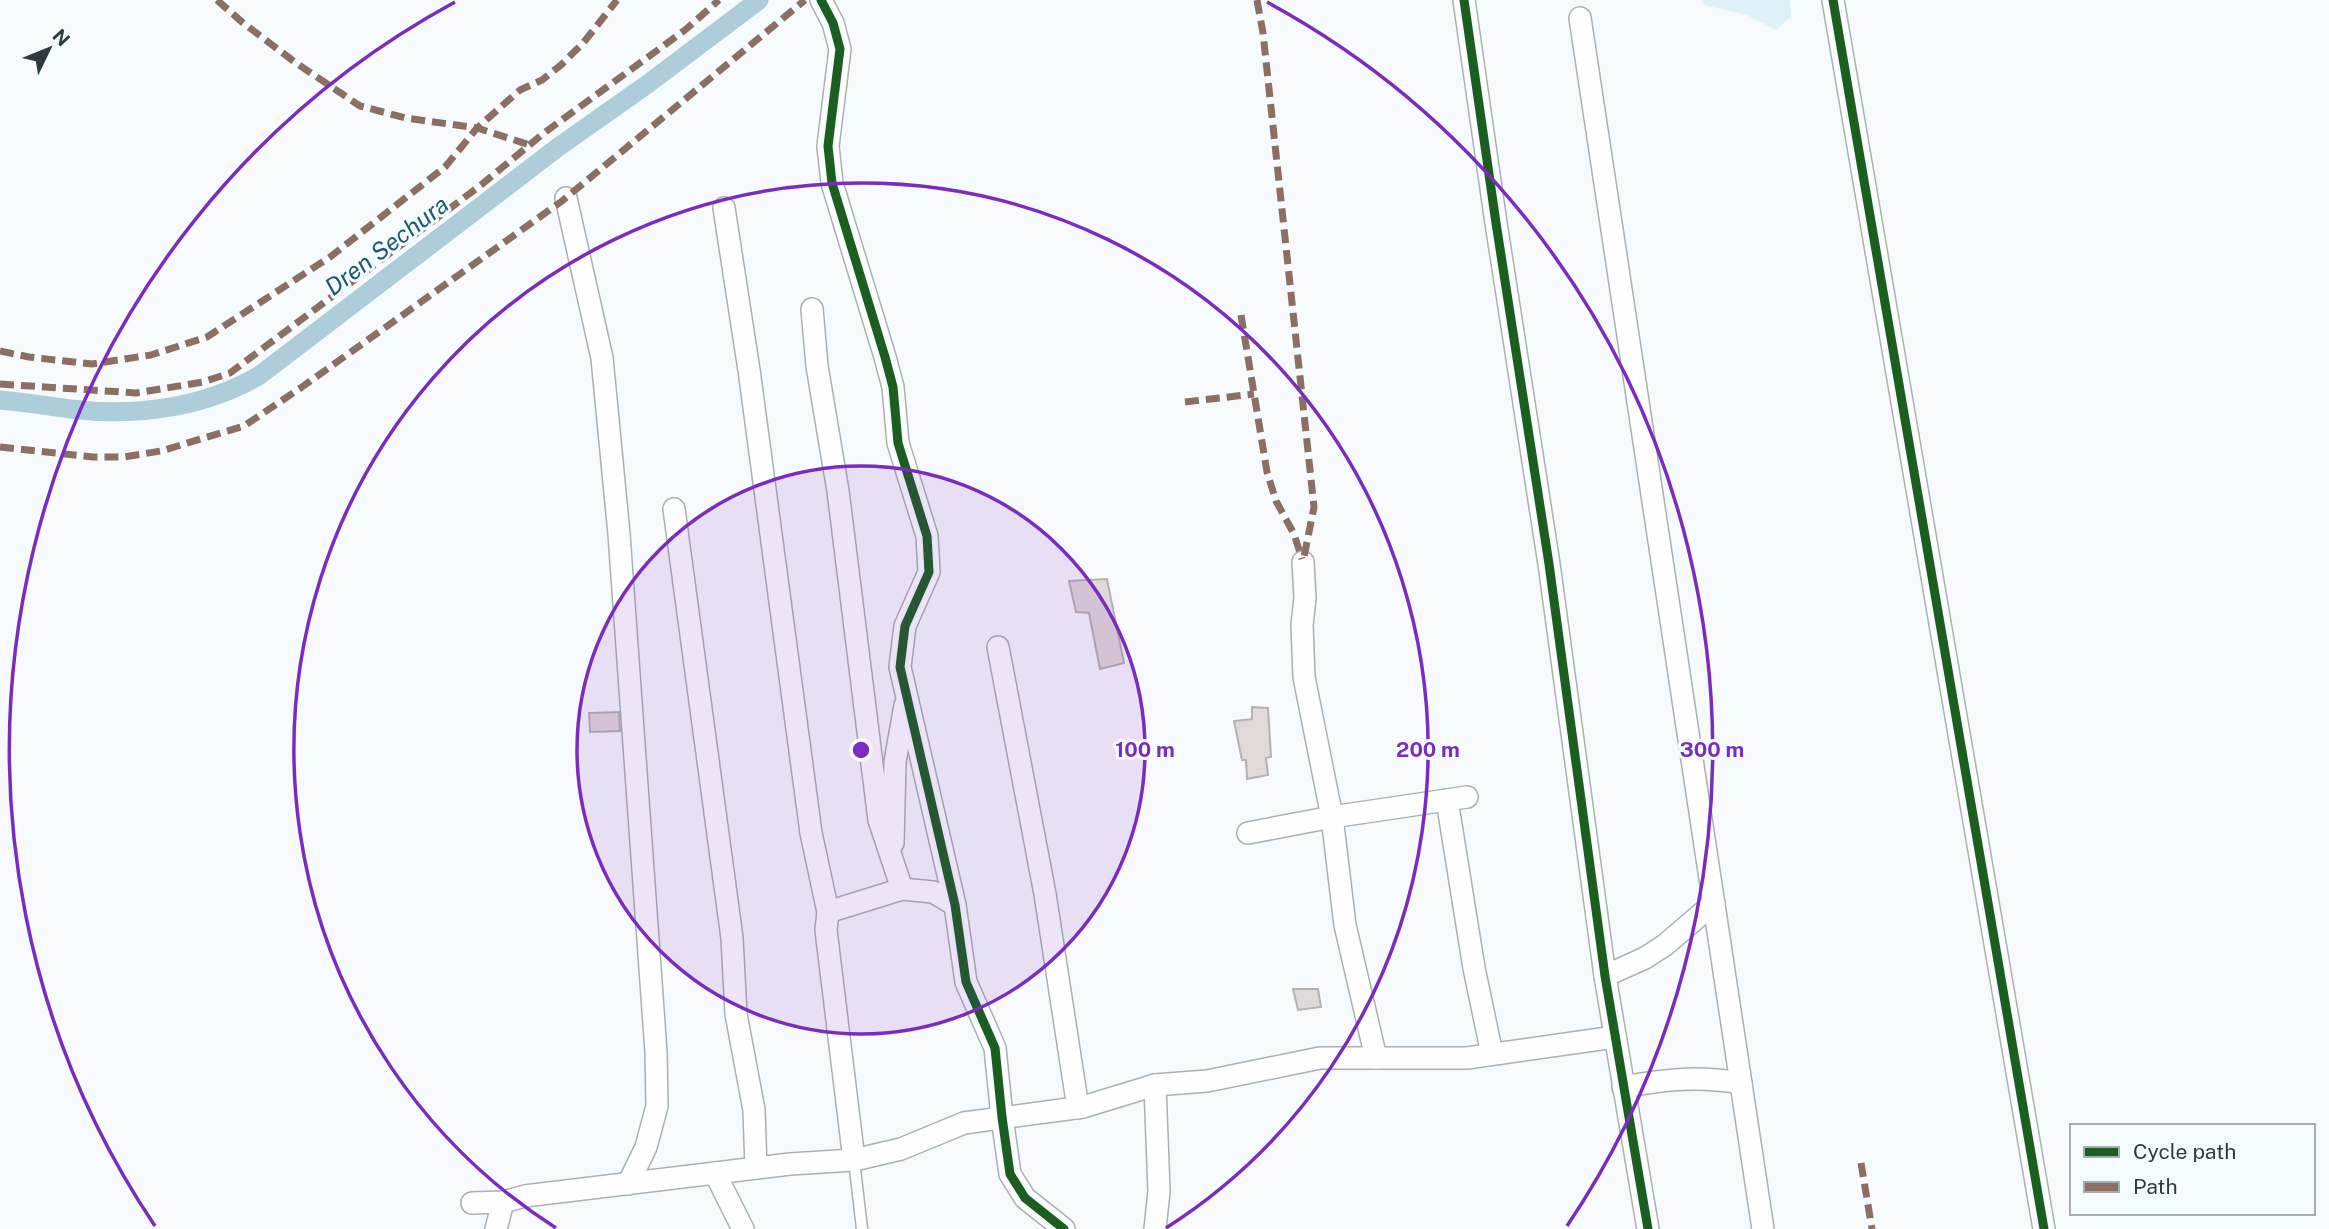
<svg xmlns="http://www.w3.org/2000/svg" width="2329" height="1229" viewBox="0 0 2329 1229" font-family="'Public Sans',sans-serif">
<style>
.green{fill:#dff1f8}
.lines{fill:none;stroke-linecap:round;stroke-linejoin:round}
.canal{stroke:#accdd9;stroke-width:19}
.building{fill:#e0d9d9;stroke:#b6b1b1;stroke-width:2}
.service-casing{stroke:#a9b1b4;stroke-width:13}
.minor-casing{stroke:#a9b1b4;stroke-width:24}
.service{stroke:#fefeff;stroke-width:10}
.minor{stroke:#fefeff;stroke-width:21}
.quiet{stroke:#8d6e63;stroke-width:7;stroke-dasharray:14 7;stroke-linecap:butt}
.cycleway-casing{stroke:#f4fbfe;stroke-width:13}
.cycleway{stroke:#1b5e20;stroke-width:9}
.ring{fill:none;stroke:#7b2cbf;stroke-width:3.5}
.labels{text-anchor:middle;stroke-width:6;stroke-linejoin:round;paint-order:stroke}
.water-label{font-size:24px;font-style:italic;fill:#1d596b;stroke:#f4fbfe}
.centre{fill:#7b2cbf;stroke:#f4fbfe;stroke-width:3.5}
.ring-label{font-size:21px;text-anchor:middle;font-weight:bold;fill:#7b2cbf;stroke:#f4fbfe;stroke-width:6;stroke-linejoin:round;paint-order:stroke}
</style>
<rect width="100%" height="100%" fill="#f6fafc"/>
<path class="green" d="M1701,0H1790L1791,17L1776,30L1747,15L1704,5Z"/>
<g class="lines">
<path class="canal" d="M0,400C24,402 47,406 70,409C135,417 204,408 260,375L557,148L649,83L759,0"/>
</g>
<g class="building">
<path d="M1107,579L1124,663L1100,669L1089,613L1076,612L1069,581Z"/>
<path d="M1252,707L1268,708L1271,757L1266,758L1268,775L1247,779L1246,760H1242L1234,721L1252,719Z"/>
<path d="M619,712L620,731L590,732L589,713Z"/>
<path d="M1293,989H1318L1321,1007L1298,1010Z"/>
</g>
<g class="lines">
<defs>
<path id="service" d="M854,1160L862,1229"/>
<g id="minor">
<path d="M821,0L833,23L840,49L828,146L832,183L885,357L893,387L898,443L927,536L929,572L905,626L900,667L955,905L966,982L995,1048L1002,1117L1010,1174L1025,1198L1064,1229"/>
<path d="M1464,0L1496,223L1549,564L1605,976L1648,1229"/>
<path d="M1833,0L2044,1229"/>
<path d="M1580,18L1763,1229"/>
<path d="M566,198L602,358L619,534L656,1052L657,1106L646,1147L628,1184"/>
<path d="M724,208L749,370L811,833L828,912L826,930L854,1160"/>
<path d="M812,309L817,366L838,491L879,820L902,889"/>
<path d="M674,509L732,938L736,1014L754,1110L756,1168"/>
<path d="M1303,562L1305,598L1302,625L1304,677L1332,817L1345,925L1376,1058"/>
<path d="M998,647L1045,894L1078,1108"/>
<path d="M1447,800L1474,968L1492,1054"/>
<path d="M1248,833L1332,817L1467,797"/>
<path d="M893,843L895,762L905,705"/>
<path d="M828,912L902,889L933,892L955,905"/>
<path d="M1605,976L1645,958L1665,945L1714,903"/>
<path d="M1155,1085L1159,1191L1155,1229"/>
<path d="M1623,1087C1667,1079 1697,1076 1741,1083"/>
<path d="M715,1173L743,1229"/>
<path d="M472,1203L503,1202L525,1196L790,1164L854,1160L901,1149L964,1123L1083,1107L1155,1085L1207,1081L1320,1058H1467L1615,1037"/>
<path d="M496,1229L503,1202"/>
</g>
</defs>
<use href="#service" class="service-casing"/>
<use href="#minor" class="minor-casing"/>
<use href="#service" class="service"/>
<use href="#minor" class="minor"/>
<g class="quiet">
<path d="M217,0L242,22L296,63L360,106L406,118L477,128L530,145"/>
<path d="M1257,0L1263,33L1314,507L1303,562"/>
<path d="M1241,315L1267,472L1276,501L1294,534L1302,559"/>
<path d="M0,351L29,357L92,364L151,355L207,337L330,257L445,167L477,128L520,90L542,80L561,65L584,42L617,0"/>
<path d="M0,384L136,393L203,382L230,373L481,185L544,133L685,30L719,0"/>
<path d="M1185,402L1254,394"/>
<path d="M0,447L93,457H124L161,451L244,426L302,387L562,201L805,0"/>
<path d="M1861,1163L1872,1229"/>
</g>
<defs>
<g id="cycleway">
<path d="M821,0L833,23L840,49L828,146L832,183L885,357L893,387L898,443L927,536L929,572L905,626L900,667L955,905L966,982L995,1048L1002,1117L1010,1174L1025,1198L1064,1229"/>
<path d="M1464,0L1496,223L1549,564L1605,976L1648,1229"/>
<path d="M1833,0L2044,1229"/>
</g>
</defs>
<use href="#cycleway" class="cycleway-casing"/>
<use href="#cycleway" class="cycleway"/>
</g>
<circle cx="861" cy="750" r="284" fill="#7b2cbf" fill-opacity=".12"/>
<g class="ring">
<circle cx="861" cy="750" r="284"/>
<path d="M556 1228A567 567 0 1 1 1166 1228"/>
<path d="M155 1226A851 851 0 0 1 455 2M1267 2A851 851 0 0 1 1567 1226"/>
</g>
<g class="labels">
<g class="water-label">
<text transform="translate(387 246) rotate(-37)" y="8">Dren Sechura</text>
</g>
</g>
<circle cx="861" cy="750" r="10" class="centre"/>
<g class="ring-label">
<text x="1145" y="757">100 m</text>
<text x="1428" y="757">200 m</text>
<text x="1712" y="757">300 m</text>
</g>
<rect x="2070" y="1124" width="245" height="91" fill="#f4fbfe" stroke="#a4aeb2" stroke-width="2"/>
<rect x="2084" y="1147" width="35" height="10" fill="#1b5e20" stroke="#a4aeb2" stroke-width="2"/>
<text x="2133" y="1159" font-size="21" fill="#2d3b40">Cycle path</text>
<rect x="2084" y="1182" width="35" height="10" fill="#8d6e63" stroke="#a4aeb2" stroke-width="2"/>
<text x="2133" y="1194" font-size="21" fill="#2d3b40">Path</text>
<g transform="translate(49 49) rotate(47)" stroke="#f4fbfe" stroke-width="5" paint-order="stroke">
<path d="M0-5L12 26L0 18L-12 26Z" fill="#2d3b40"/>
<text y="-10" font-size="19" font-weight="bold" text-anchor="middle" fill="#2d3b40">N</text>
</g>
</svg>
